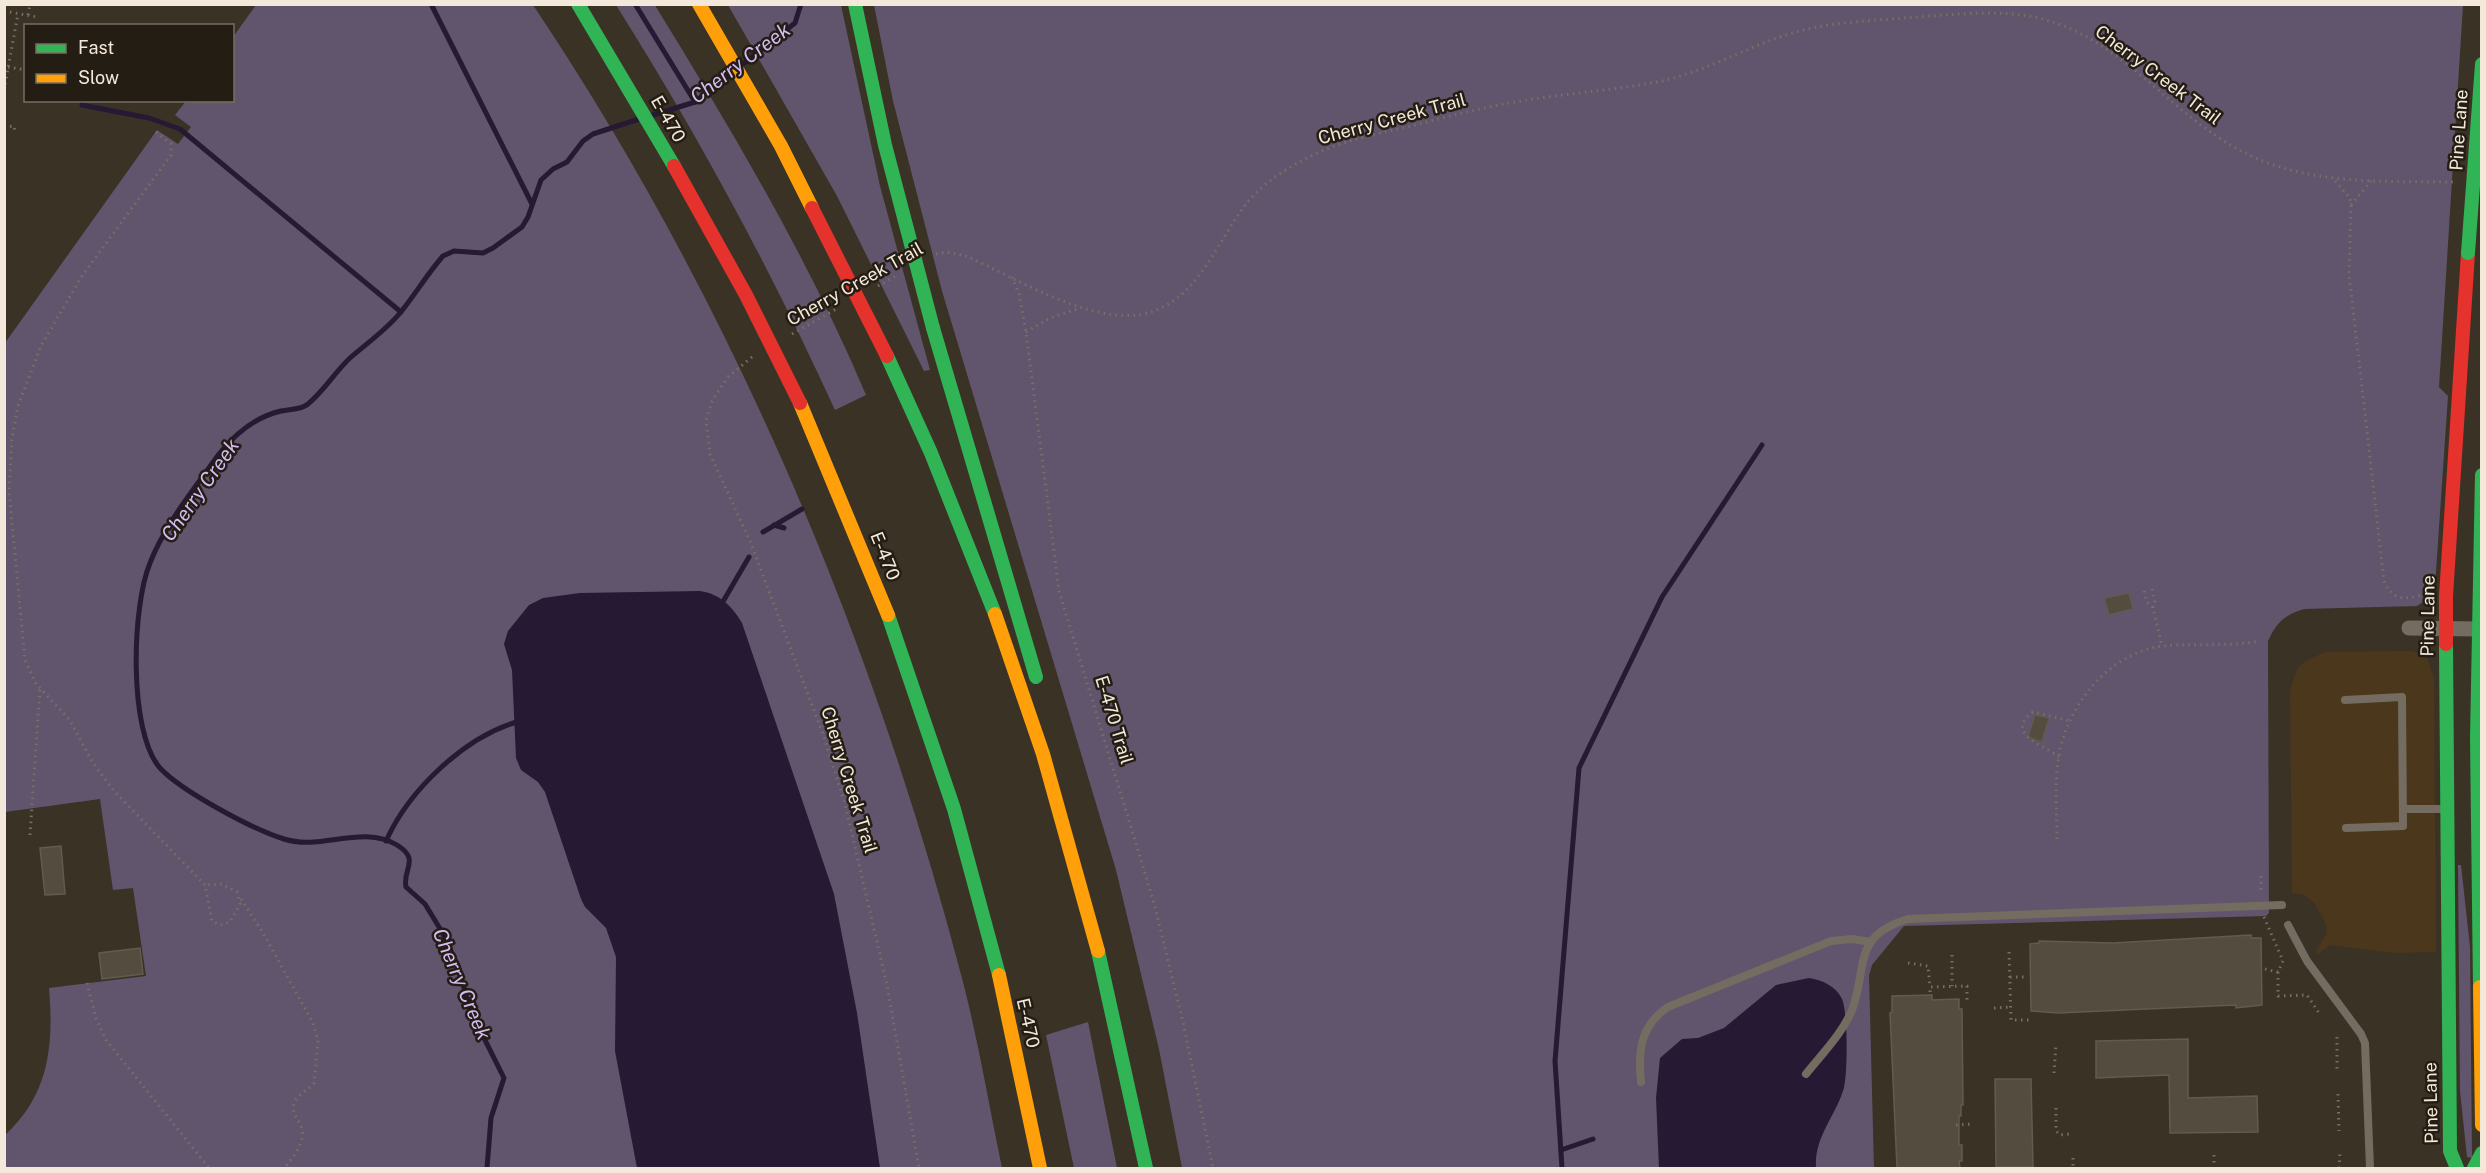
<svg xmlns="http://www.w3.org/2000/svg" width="2486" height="1173" viewBox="0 0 2486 1173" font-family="'Public Sans',sans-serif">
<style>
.built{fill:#4b371c}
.green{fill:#60556c}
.water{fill:#261933}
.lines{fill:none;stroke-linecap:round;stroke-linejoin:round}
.stream{stroke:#261933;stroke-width:5}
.building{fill:#554c40;stroke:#635a50;stroke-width:1.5}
.path{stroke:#787067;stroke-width:3;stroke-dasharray:1.5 4.5;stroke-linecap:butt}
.lane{stroke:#746c61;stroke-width:8}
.street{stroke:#746c61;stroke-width:15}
.fast{stroke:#30b455;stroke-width:14}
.slow{stroke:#ff9f0a;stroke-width:14}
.jam{stroke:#e5322d;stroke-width:14}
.fast-bridge{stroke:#30b455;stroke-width:14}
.slow-bridge{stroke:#ff9f0a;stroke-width:14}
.jam-bridge{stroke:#e5322d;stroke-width:14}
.labels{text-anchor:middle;stroke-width:5;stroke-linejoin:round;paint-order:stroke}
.street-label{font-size:18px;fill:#f3e8da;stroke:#241d13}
.water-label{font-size:20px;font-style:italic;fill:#d4bbf7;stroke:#241d13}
</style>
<rect width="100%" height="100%" fill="#3b3226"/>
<path class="built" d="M2413,651L2427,658L2434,679L2436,952L2394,953L2330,945L2318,954L2316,951L2327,933L2326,924L2314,902L2304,895L2292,893L2290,693L2293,680L2298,668L2306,661L2325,652Z"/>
<g class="green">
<path d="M256,5H533C732,302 873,637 963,982C979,1044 989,1106 1002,1168H5V1135C49,1095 54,1045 49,988L146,976L133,888L113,890L100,799L5,812V343L157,130L178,144L191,127L175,115L186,101L232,100L233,37Z"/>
<path d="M616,5H655L656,7C733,132 809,260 866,395L835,410C771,270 698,135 616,5Z"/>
<path d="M728,5H841L880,186L930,370L924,371L837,196Z"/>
<path d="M874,5H2463L2439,387L2448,396L2435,586L2429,598L2417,606L2304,609C2284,615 2276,623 2268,641L2269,913L2266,916L1904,926L1872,965L1869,976L1874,1168H1182L1159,1049L1116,870L942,291L893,101Z"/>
<path d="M2458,865H2461L2470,947L2472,1158L2467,1157L2460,1091Z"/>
<path d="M1088,1022L1117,1168H1074L1046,1035Z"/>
</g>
<g class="water">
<path d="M700,591C720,594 732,606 742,623L834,894L857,1013L880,1168H637L615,1051L616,957L606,928L585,907L581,899L545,792L538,782L521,770L516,758L512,670L504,644L508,631L529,605L543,598L580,593Z"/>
<path d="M1809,978C1822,980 1836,986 1842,999C1848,1012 1848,1078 1843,1091C1834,1118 1814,1138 1816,1168H1659L1656,1098L1660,1058L1682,1039L1698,1038L1724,1028L1776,985Z"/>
</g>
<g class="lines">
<g class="stream">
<path d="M431,4L532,204"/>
<path d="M635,4L695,102"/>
<path d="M743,64L795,23L801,4"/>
<path d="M82,105L149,118L180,129L401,312"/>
<path d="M653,115L695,102L731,73"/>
<path d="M774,525L784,528"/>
<path d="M763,532L802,509"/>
<path d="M721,605L749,557"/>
<path d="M386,841C409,790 465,736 520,721"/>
<path d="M1561,1150L1593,1139"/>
<path d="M487,1168L491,1118L504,1078L470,1010L458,966L442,932L425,904L406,887C402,869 421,860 397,845C362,824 321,851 284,839C254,830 181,791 160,768C128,732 132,606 150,563C165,524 195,488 219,454C235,434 255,417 281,411C290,409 301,410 308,404C324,391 335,372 350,358C367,343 385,331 400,313C415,295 427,274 443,256L454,251L483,253L493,248L522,227L528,217L541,180L553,169L567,162L583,141L593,134L639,119"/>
<path d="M1562,1168L1555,1061L1579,768L1662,597L1762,445"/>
</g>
</g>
<g class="building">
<path d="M2129,593L2133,609L2109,615L2104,598Z"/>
<path d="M2035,715L2049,718L2042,742L2028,737Z"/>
<path d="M61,846L65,894L45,895L40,848Z"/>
<path d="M2251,935V938H2261L2262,1005L2236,1008V1005L2058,1013L2031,1011L2030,944L2039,943V941L2113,943Z"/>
<path d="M140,948L143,974L102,979L99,953Z"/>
<path d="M1932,995V1000L1959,999V1009H1962L1963,1105H1961V1116H1959V1145H1962V1161H1959L1960,1168H1897L1890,1013L1892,1012V996Z"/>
<path d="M2188,1039V1098L2257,1096L2258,1132L2170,1133L2169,1075L2096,1078V1041Z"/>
<path d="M1995,1079H2031L2033,1167H1996Z"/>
</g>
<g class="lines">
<g class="path">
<path d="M4,11L37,17"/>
<path d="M28,15L30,4"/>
<path d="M8,67L26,70"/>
<path d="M4,90L18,14"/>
<path d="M4,127L14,126L15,132"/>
<path d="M156,132L171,144V155L82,276L41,346L18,406L12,438L9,491L25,660L36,684L69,719L93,763L114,791L205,885L212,921L220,925L230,922L240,904L237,892L222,884L205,885"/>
<path d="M2335,181L2350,198L2351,205L2349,274L2384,581C2392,600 2404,600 2421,595"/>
<path d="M2351,205L2371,181"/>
<path d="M936,254L947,252L966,256C1014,277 1091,325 1143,314C1201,302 1217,236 1252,197C1267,181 1286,169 1305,159C1337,142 1372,135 1407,127C1447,117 1487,106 1527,100C1570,93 1615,90 1657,82C1712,71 1758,39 1812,28C1847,21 1883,20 1918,17C2008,10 2053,6 2127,64C2170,98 2209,139 2260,160C2322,185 2388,181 2455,182"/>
<path d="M1012,277L1019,294L1026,332L1059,591L1154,903L1183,1022L1213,1168"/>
<path d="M878,286L896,276"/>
<path d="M1026,332L1050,318L1077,309"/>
<path d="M792,334L838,308"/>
<path d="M752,357L728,377L712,401L706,420L710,454L750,541L824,737L845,804L887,985L919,1168"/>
<path d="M2152,589L2155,600L2153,608"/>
<path d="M2144,591L2147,602L2153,608L2162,646"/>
<path d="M2059,757C2046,746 2003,734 2033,712L2070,721"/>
<path d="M30,835L40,688"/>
<path d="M2057,839C2057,812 2054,782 2059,756C2067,705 2110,652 2163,646C2196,643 2227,647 2260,641"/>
<path d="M2261,876V893"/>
<path d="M241,899L263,933L313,1023L318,1041L314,1083C308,1091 297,1094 294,1103C291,1115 300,1120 302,1130C305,1143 292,1159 284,1168"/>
<path d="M2264,917L2283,961L2278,972V996L2307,995L2319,1013"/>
<path d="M2009,952L2011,1020H2033"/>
<path d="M1952,955V986"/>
<path d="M1908,963L1928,966L1930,987"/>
<path d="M2265,969L2278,972"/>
<path d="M2010,977H2027"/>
<path d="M87,983L96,1018L106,1040L209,1168"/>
<path d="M1930,992V987L1967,986V1000"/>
<path d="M1994,1008L2010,1007"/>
<path d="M2337,1037V1072"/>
<path d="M2054,1073L2056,1044"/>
<path d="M2338,1094L2339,1131"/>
<path d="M2056,1108V1131L2060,1135L2069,1134V1138"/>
<path d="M1956,1125L1972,1124"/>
<path d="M2214,1155V1167"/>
<path d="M2073,1158V1168"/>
<path d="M2339,1168L2340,1152"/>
</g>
<g class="lane">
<path d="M2345,700L2402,697L2403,826L2346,828"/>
<path d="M2403,809H2444"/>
<path d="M2288,925L2307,961L2361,1034L2365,1043L2370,1168"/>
<path d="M1806,1074C1822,1054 1842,1034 1852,1010C1868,968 1851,936 1908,919L2282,905"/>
<path d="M1641,1082C1638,1051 1640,1026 1668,1007L1831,941L1852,939L1871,942"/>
</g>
<path class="street" d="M2409,628L2478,629"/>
<g class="fast">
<path d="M578,4L674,166"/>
<path d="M933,328L1036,677"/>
<path d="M887,356L931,453L995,614"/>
<path d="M888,615L954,809L999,975"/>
<path d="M2446,644L2450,1151L2457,1168"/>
<path d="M1098,951L1146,1168"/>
<path d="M2480,987L2477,738L2482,475"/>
<path d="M2474,1168L2482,1153"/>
</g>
<g class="slow">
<path d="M800,403L888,615"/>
<path d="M995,614L1043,754L1098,951"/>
<path d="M999,975L1040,1168"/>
<path d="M2480,987L2482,1125"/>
</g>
<path class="jam" d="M2446,644V596L2468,253"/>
<g class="fast-bridge">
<path d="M855,4L885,145L933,328"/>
<path d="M2468,253L2482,64"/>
</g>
<path class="slow-bridge" d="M699,4L781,146L812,208"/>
<g class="jam-bridge">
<path d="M674,166L746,295L800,403"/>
<path d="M812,208L887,356"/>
</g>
</g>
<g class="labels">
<g class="street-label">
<text transform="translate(2158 75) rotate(37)" y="6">Cherry Creek Trail</text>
<text transform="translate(668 119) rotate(60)" y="6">E-470</text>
<text transform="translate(1392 119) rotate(-15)" y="6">Cherry Creek Trail</text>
<text transform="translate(2459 130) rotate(-86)" y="6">Pine Lane</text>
<text transform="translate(855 284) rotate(-29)" y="6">Cherry Creek Trail</text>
<text transform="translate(885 556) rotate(68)" y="6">E-470</text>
<text transform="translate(2428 616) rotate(-89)" y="6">Pine Lane</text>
<text transform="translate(1114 720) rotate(73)" y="6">E-470 Trail</text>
<text transform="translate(849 780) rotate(73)" y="6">Cherry Creek Trail</text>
<text transform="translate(1028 1023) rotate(77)" y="6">E-470</text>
<text transform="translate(2431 1103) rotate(-91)" y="6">Pine Lane</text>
</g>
<g class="water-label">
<text transform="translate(740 63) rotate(-37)" y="7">Cherry Creek</text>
<text transform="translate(200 490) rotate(-55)" y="7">Cherry Creek</text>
<text transform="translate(462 984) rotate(67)" y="7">Cherry Creek</text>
</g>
</g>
<rect width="2486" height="1173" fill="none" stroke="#f3e8da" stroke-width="12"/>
<rect x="24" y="24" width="210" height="78" fill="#241d13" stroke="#776e63" stroke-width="1.5"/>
<rect x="36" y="44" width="30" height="9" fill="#30b455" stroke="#776e63" stroke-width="1.5"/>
<text x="78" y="54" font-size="18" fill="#f3e8da">Fast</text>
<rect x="36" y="74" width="30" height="9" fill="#ff9f0a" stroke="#776e63" stroke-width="1.5"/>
<text x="78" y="84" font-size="18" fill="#f3e8da">Slow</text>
</svg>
